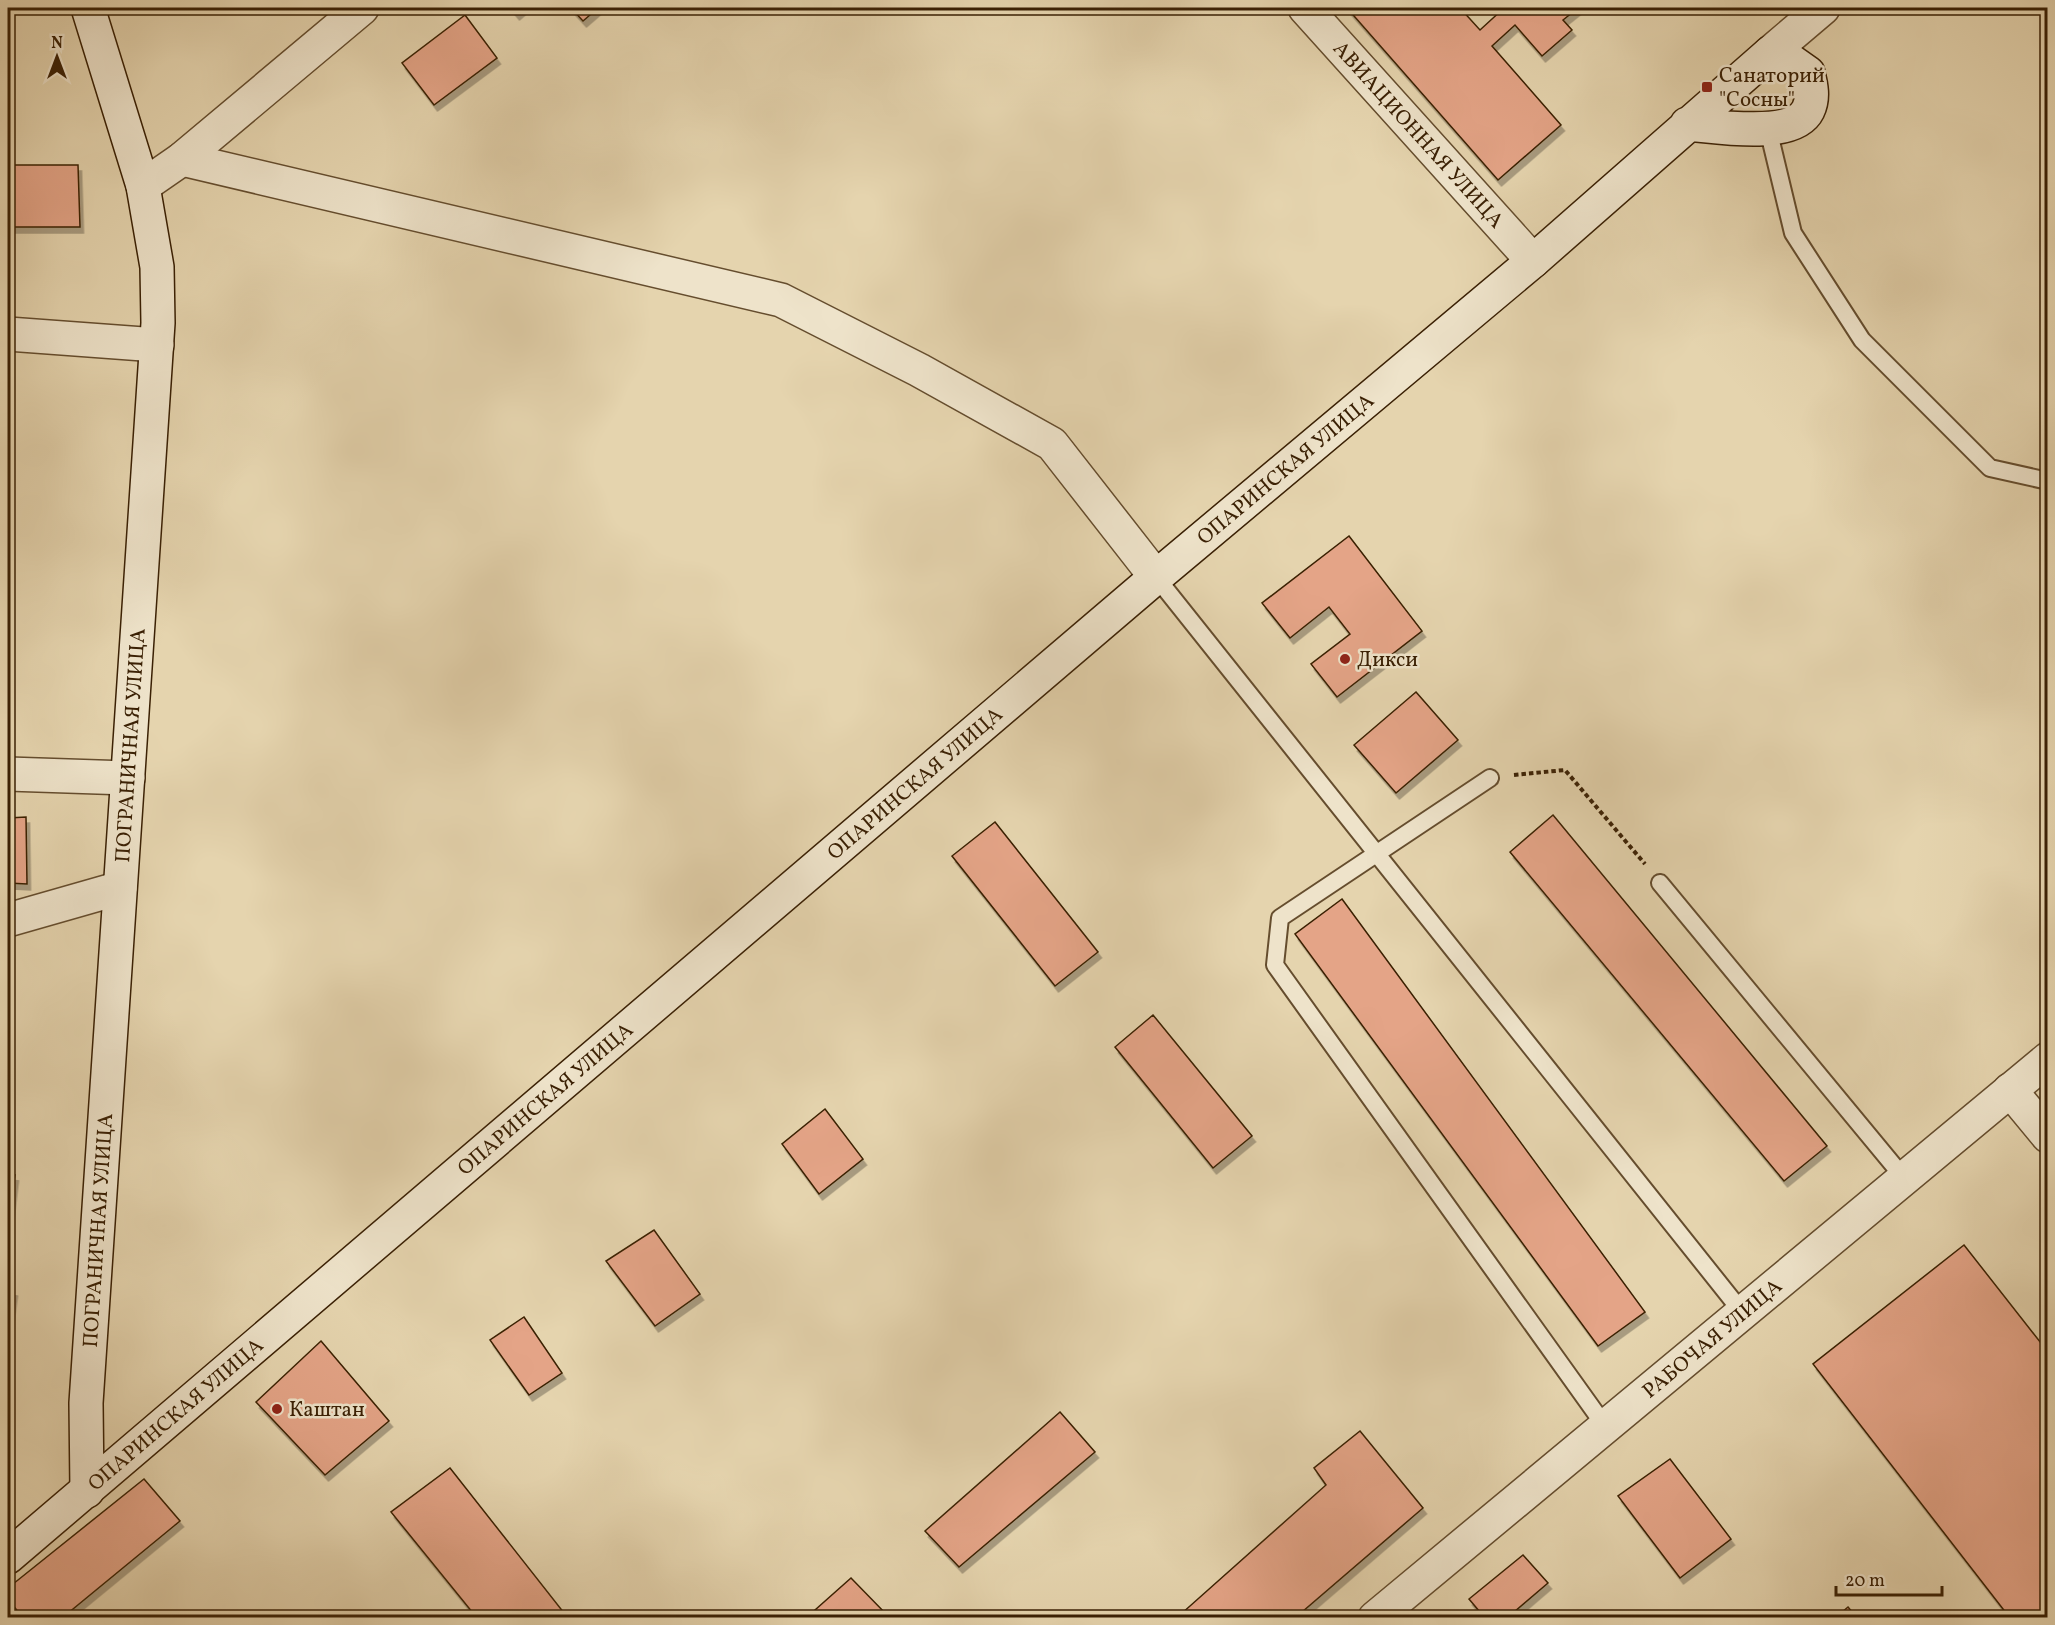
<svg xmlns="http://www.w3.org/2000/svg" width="2055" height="1625" viewBox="0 0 2055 1625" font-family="Vollkorn,serif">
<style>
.building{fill:#e4a487;stroke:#3a2004;stroke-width:1.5;filter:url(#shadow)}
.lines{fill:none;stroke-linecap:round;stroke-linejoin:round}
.lane-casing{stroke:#654d2e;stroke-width:20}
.street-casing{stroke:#654d2e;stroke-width:36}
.secondary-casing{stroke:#3a2004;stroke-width:36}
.path{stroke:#3a2004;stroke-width:4;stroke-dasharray:4.5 3;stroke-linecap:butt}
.lane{stroke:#eee3ca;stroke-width:16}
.street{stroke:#eee3ca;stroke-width:33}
.secondary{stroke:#eee3ca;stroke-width:33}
.poi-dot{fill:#8f2418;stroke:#eee3ca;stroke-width:2}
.labels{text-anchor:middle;stroke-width:5;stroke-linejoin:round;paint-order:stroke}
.poi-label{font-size:21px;fill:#3a2004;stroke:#eee3ca;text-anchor:start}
.street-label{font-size:21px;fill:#3a2004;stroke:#eee3ca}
</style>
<defs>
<filter id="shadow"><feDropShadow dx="3.5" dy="6" stdDeviation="0" flood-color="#0004"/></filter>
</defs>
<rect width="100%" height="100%" fill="#e5d4ae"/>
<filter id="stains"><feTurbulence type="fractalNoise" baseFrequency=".00333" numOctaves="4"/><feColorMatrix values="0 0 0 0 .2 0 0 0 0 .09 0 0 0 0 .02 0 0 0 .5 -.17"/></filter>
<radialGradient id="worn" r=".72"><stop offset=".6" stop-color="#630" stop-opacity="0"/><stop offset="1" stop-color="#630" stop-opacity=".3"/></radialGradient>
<g class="building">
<path d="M511,8H523L516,14Z"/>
<path d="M571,8H598L583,21Z"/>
<path d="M1347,8H1460L1480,30L1504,8H1578L1563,20L1572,30L1542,56L1515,25L1492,46L1561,125L1498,180Z"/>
<path d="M465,15L497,58L434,105L402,63Z"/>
<path d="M8,165H78L80,227H8Z"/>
<path d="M1349,536L1422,631L1337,697L1311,664L1350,634L1329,607L1290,638L1262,603Z"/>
<path d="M1416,692L1458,740L1396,793L1354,745Z"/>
<path d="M1553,815L1827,1146L1784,1181L1510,852Z"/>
<path d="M26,817L27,884L8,883V818Z"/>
<path d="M995,822L1098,952L1055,986L952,856Z"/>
<path d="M1342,899L1645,1312L1598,1346L1295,934Z"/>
<path d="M1153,1015L1252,1136L1213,1168L1115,1047Z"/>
<path d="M825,1109L863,1159L819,1194L782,1144Z"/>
<path d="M8,1174L15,1175L8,1231Z"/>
<path d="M654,1230L700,1294L655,1326L606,1261Z"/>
<path d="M1964,1245L2048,1352V1618H2010L1813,1364Z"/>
<path d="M8,1289L14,1290L8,1331Z"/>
<path d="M524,1317L562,1373L529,1395L490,1340Z"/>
<path d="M321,1341L389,1421L325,1475L256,1402Z"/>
<path d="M1060,1412L1095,1452L959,1567L925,1531Z"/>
<path d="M1360,1431L1423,1508L1295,1618H1184L1181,1614L1326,1485L1314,1468Z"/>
<path d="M1670,1459L1731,1539L1680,1578L1618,1496Z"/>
<path d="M450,1468L568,1618H477L391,1512Z"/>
<path d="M144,1479L180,1521L62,1618H23L8,1599V1588Z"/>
<path d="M1523,1555L1548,1583L1507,1618H1485L1469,1599Z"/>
<path d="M851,1578L887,1615L884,1618H806Z"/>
<path d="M1848,1607L1857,1618H1835Z"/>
</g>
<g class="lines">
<defs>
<g id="lane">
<path d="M1768,129L1793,233L1862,340L1990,468L2048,481"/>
<path d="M1156,577L1742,1312"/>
<path d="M1490,778L1280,918L1275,965L1605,1426"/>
<path d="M1660,883L1904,1178"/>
</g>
<g id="street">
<path id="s1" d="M1305,8L1533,261"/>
<path d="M1770,53L1823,8"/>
<path d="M182,159L781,300L919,370L1052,444L1156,577"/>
<path d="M143,186L182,159L362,8"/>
<path d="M8,334L157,345"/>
<path d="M8,774L128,778"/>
<path d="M8,920L120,888"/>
<path d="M2010,1090L2048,1136"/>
<path id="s2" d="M1375,1618L2048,1059"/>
</g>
<g id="secondary">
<path id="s3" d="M87,1491L86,1403L158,323L157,267L143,186L88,8"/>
<path id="s4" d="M8,1557L1156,577L1533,261L1770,53L1791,61L1808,73C1811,85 1814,98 1808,110C1793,140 1715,126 1687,124"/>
</g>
</defs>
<use href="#lane" class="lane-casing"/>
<use href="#street" class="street-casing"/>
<use href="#secondary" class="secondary-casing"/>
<path class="path" d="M1514,775L1565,770L1645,864"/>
<use href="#lane" class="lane"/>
<use href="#street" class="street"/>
<use href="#secondary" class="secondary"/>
</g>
<g class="poi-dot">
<rect x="1701" y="81" width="12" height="12" rx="3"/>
<circle cx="1345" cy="659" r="6"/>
<circle cx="277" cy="1409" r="6"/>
</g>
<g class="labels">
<g class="poi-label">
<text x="1719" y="82">Санаторий<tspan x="1719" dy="24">"Сосны"</tspan></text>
<text x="1357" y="666">Дикси</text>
<text x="289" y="1416">Каштан</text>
</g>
<g class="street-label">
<text dy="7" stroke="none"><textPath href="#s1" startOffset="170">АВИАЦИОННАЯ УЛИЦА</textPath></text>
<text dy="7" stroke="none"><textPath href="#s4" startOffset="1678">ОПАРИНСКАЯ УЛИЦА</textPath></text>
<text dy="7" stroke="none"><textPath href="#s3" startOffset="747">ПОГРАНИЧНАЯ УЛИЦА</textPath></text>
<text dy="7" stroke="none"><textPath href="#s4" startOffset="1192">ОПАРИНСКАЯ УЛИЦА</textPath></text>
<text dy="7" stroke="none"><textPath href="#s4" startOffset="706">ОПАРИНСКАЯ УЛИЦА</textPath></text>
<text dy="7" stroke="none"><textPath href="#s3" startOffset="261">ПОГРАНИЧНАЯ УЛИЦА</textPath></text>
<text dy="7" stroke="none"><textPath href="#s2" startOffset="438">РАБОЧАЯ УЛИЦА</textPath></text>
<text dy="7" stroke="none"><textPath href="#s4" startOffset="220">ОПАРИНСКАЯ УЛИЦА</textPath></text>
</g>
</g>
<rect width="2055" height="1625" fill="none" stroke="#e5d4ae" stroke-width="30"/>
<rect x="9" y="9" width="2037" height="1607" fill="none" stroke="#3a2004" stroke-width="3"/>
<rect x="15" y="15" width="2025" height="1595" fill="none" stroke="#3a2004" stroke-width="1.5"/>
<g transform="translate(57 57)" stroke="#eee3ca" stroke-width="4.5" paint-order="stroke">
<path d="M0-4.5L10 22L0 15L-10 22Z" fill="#3a2004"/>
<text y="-9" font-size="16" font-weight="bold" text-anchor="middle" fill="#3a2004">N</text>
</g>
<path d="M1836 1586v9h106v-9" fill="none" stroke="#3a2004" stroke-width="3"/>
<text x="1845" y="1586" font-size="18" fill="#3a2004" stroke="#eee3ca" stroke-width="4.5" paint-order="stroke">20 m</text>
<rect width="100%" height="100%" filter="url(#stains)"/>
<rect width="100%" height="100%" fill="url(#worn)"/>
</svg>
